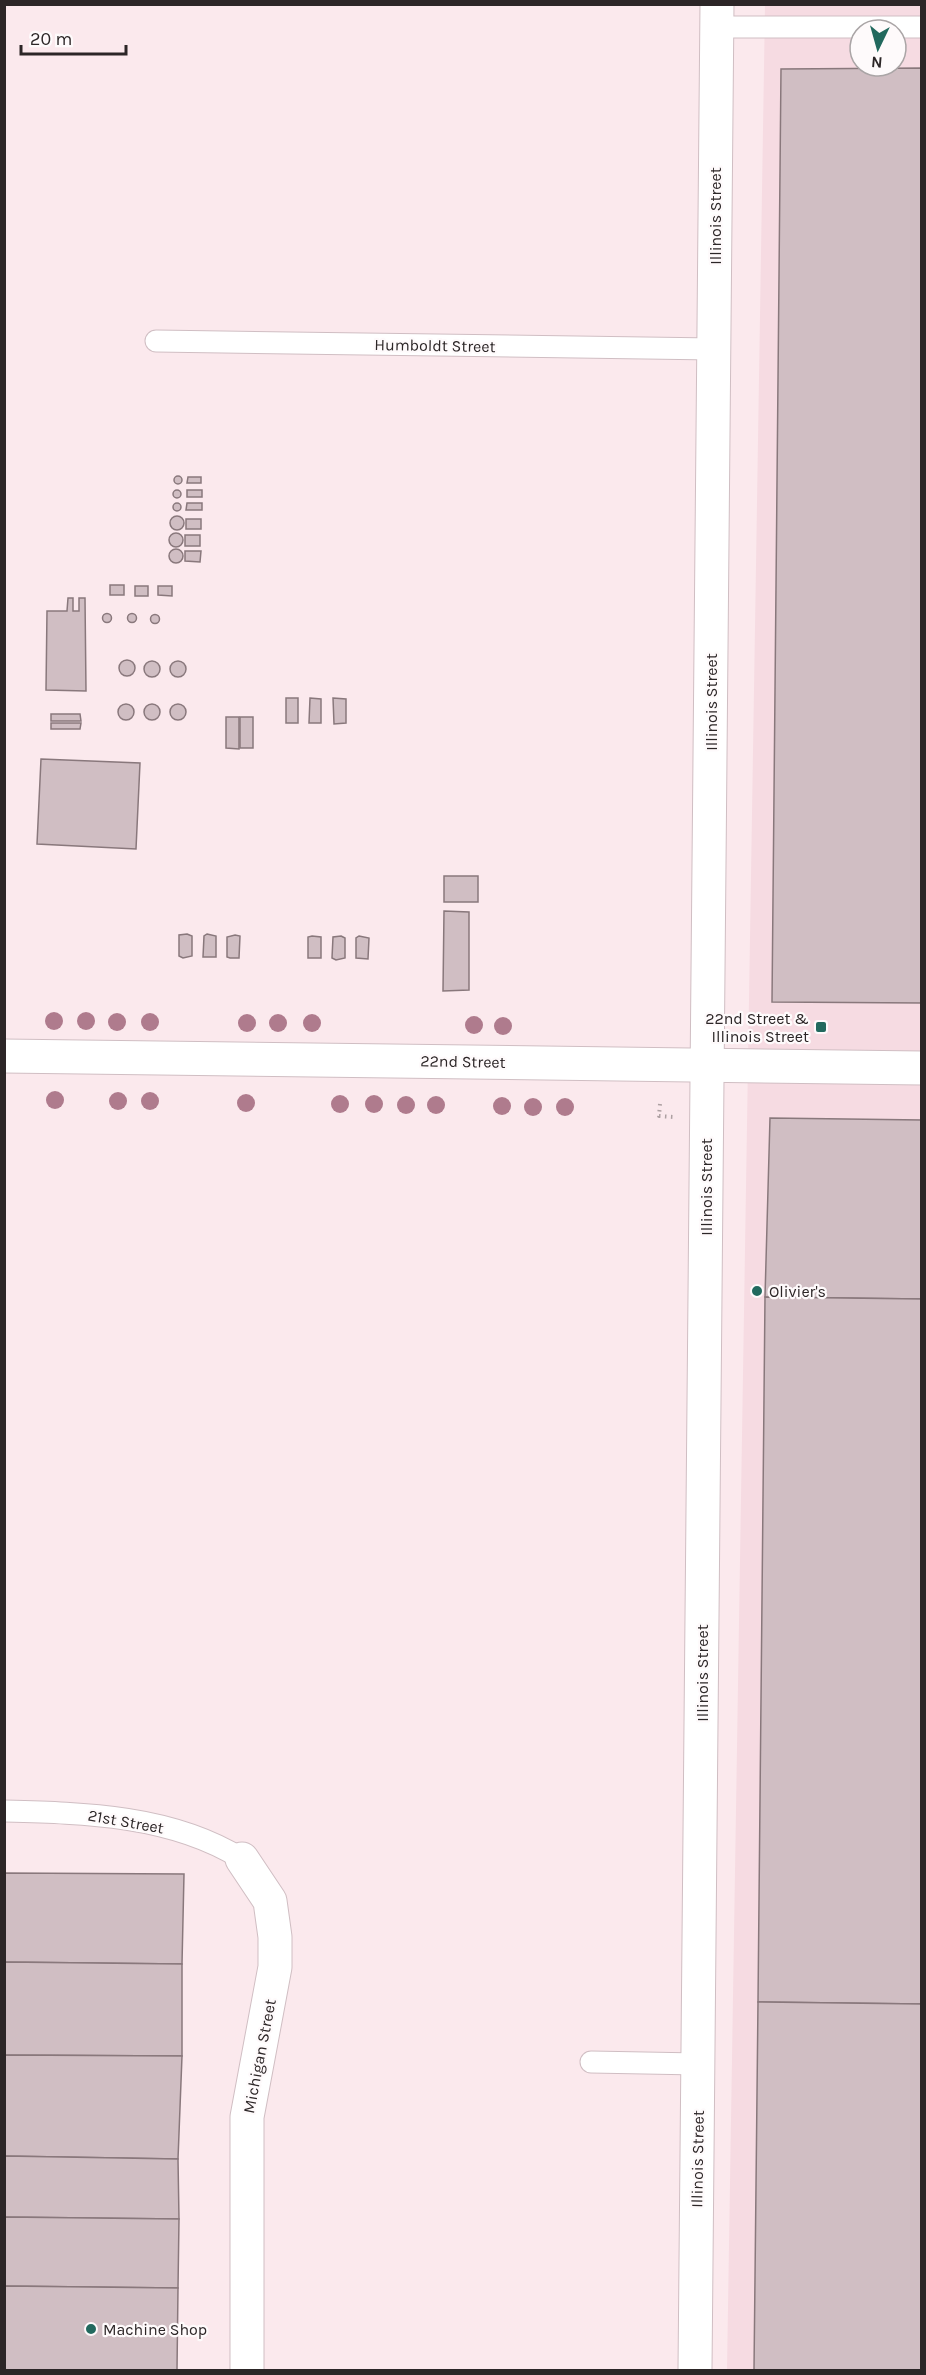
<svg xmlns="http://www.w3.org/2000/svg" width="926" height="2375" viewBox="0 0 926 2375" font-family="Karla,sans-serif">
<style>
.built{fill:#f6dbe2;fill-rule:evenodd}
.building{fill:#d0bec3;stroke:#89787c;stroke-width:1.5}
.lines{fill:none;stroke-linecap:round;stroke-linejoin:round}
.service-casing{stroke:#d0bec3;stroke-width:23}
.minor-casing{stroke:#d0bec3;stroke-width:35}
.tertiary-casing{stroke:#d0bec3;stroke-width:35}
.path{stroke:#ada0a2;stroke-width:4;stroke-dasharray:1.5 4.5;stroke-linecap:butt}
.service{stroke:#fff;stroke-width:21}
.minor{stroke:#fff;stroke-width:33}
.tertiary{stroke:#fff;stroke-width:33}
.tree{fill:#af7b8d}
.poi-dot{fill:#22695e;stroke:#fefafb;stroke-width:2}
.labels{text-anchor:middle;stroke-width:4.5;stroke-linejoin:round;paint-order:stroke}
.street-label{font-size:16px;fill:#2c2627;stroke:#fefafb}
.poi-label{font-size:16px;fill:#2c2627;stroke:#fefafb;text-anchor:start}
</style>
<rect width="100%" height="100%" fill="#fbe9ed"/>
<path class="built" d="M765,5H921V2370H727ZM860,30H896V66H860Z"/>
<g class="building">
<path d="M922,68V1003L772,1002L781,69Z"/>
<circle cx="178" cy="480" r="4"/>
<path d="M188,477H201V483H187Z"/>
<rect x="187" y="490" width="15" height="7"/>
<circle cx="177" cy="494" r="4"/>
<path d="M187,503H202V510H186Z"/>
<circle cx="177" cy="507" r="4"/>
<circle cx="177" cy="523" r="7"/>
<rect x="186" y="519" width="15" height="10"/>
<circle cx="176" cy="540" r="7"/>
<rect x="185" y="535" width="15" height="11"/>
<circle cx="176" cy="556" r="7"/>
<path d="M185,551H201L200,562L185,561Z"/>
<rect x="110" y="585" width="14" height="10"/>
<rect x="135" y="586" width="13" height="10"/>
<path d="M158,586H172V596L158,595Z"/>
<path d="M68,598H73V611H79V598H85L86,691L46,690L47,611H67Z"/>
<circle cx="107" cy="618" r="4.5"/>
<circle cx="132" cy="618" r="4.5"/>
<circle cx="155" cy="619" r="4.5"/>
<circle cx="127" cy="668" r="8"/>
<circle cx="152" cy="669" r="8"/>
<circle cx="178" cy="669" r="8"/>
<rect x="286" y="698" width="12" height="25"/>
<path d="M310,698L321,699V723H309Z"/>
<path d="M333,698L346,699V723L334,724Z"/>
<circle cx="152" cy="712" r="8"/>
<circle cx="126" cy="712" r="8"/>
<circle cx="178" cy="712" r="8"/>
<path d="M51,714H80L81,721H51Z"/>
<path d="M226,717H239V749L226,748Z"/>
<rect x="240" y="717" width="13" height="31"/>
<path d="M51,723H81L80,729H51Z"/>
<path d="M41,759L140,763L136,849L37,844Z"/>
<rect x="444" y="876" width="34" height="26"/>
<path d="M444,911L469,912V990L443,991Z"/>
<path d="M187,934L192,936V956L183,958L179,956V935Z"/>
<path d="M207,934L216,936V957H203L204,936Z"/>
<path d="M235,935L240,936L239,958H230L227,957V937Z"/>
<path d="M312,936L321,937V958H308V937Z"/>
<path d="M341,936L345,938V958L336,960L332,958L333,937Z"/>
<path d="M359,936L369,938L368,959L356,958V938Z"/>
<path d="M770,1118L922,1120V1299L765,1297Z"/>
<path d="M765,1297L922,1299V2004L758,2002Z"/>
<path d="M4,1873L184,1874L182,1964L4,1962Z"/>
<path d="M4,1962L182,1964V2056L4,2055Z"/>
<path d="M758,2002L922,2004V2370H754Z"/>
<path d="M4,2055L182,2056L178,2159L4,2156Z"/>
<path d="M4,2156L178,2159L179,2219L4,2217Z"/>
<path d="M4,2217L179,2219L178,2288L4,2286Z"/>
<path d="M4,2286L178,2288L177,2370H4Z"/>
</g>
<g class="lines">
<defs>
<g id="service">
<path d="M717,27H922"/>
<path d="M156,341L714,349"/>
<path d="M4,1811C84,1813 172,1815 242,1859"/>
<path d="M591,2062L698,2064"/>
</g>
<g id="minor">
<path d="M4,1056L922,1068"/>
<path d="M242,1859L270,1901L275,1937V1967L247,2117V2370"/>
</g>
<path id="tertiary" d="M695,2370L717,4"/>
</defs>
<use href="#service" class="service-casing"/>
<use href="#minor" class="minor-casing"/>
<use href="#tertiary" class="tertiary-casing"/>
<path class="path" d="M660,1104L659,1116L674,1117"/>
<use href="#service" class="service"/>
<use href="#minor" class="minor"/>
<use href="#tertiary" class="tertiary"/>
</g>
<g class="tree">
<circle cx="54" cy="1021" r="9"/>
<circle cx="86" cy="1021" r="9"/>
<circle cx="117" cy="1022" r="9"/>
<circle cx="150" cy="1022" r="9"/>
<circle cx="247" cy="1023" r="9"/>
<circle cx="278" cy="1023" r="9"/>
<circle cx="312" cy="1023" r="9"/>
<circle cx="474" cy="1025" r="9"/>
<circle cx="503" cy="1026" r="9"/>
<circle cx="55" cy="1100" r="9"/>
<circle cx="118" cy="1101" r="9"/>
<circle cx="150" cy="1101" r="9"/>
<circle cx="246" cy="1103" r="9"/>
<circle cx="340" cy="1104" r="9"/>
<circle cx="374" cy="1104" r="9"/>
<circle cx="406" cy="1105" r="9"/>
<circle cx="436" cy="1105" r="9"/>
<circle cx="502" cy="1106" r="9"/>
<circle cx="533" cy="1107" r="9"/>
<circle cx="565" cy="1107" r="9"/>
</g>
<g class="poi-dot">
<rect x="815" y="1021" width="12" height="12" rx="3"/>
<circle cx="757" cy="1291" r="6"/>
<circle cx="91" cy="2329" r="6"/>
</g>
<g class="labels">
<g class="street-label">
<text transform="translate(715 216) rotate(-90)" y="6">Illinois Street</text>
<text transform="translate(435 345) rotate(1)" y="6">Humboldt Street</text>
<text transform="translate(711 702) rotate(-90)" y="6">Illinois Street</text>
<text transform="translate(463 1061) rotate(1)" y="6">22nd Street</text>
<text transform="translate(706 1187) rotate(-90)" y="6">Illinois Street</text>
<text transform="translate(702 1673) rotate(-90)" y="6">Illinois Street</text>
<text transform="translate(126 1821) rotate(10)" y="6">21st Street</text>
<text transform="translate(259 2056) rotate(-79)" y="6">Michigan Street</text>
<text transform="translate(697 2159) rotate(-89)" y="6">Illinois Street</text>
</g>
<g class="poi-label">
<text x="809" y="1024" text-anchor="end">22nd Street &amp;<tspan x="809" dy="18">Illinois Street</tspan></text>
<text x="769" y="1297">Olivier's</text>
<text x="103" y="2335">Machine Shop</text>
</g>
</g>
<rect width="926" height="2375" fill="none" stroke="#2c2627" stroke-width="12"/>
<g transform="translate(878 48) rotate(185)"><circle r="28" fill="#fefafb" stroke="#aaa5a6" stroke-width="1.5"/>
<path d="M0-4.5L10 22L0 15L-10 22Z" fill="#22695e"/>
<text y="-9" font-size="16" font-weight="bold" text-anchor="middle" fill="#2c2627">N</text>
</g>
<path d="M21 45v9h105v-9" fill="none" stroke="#2c2627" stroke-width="3"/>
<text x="30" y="45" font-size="18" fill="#2c2627" stroke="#fefafb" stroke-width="4.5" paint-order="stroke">20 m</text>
</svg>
